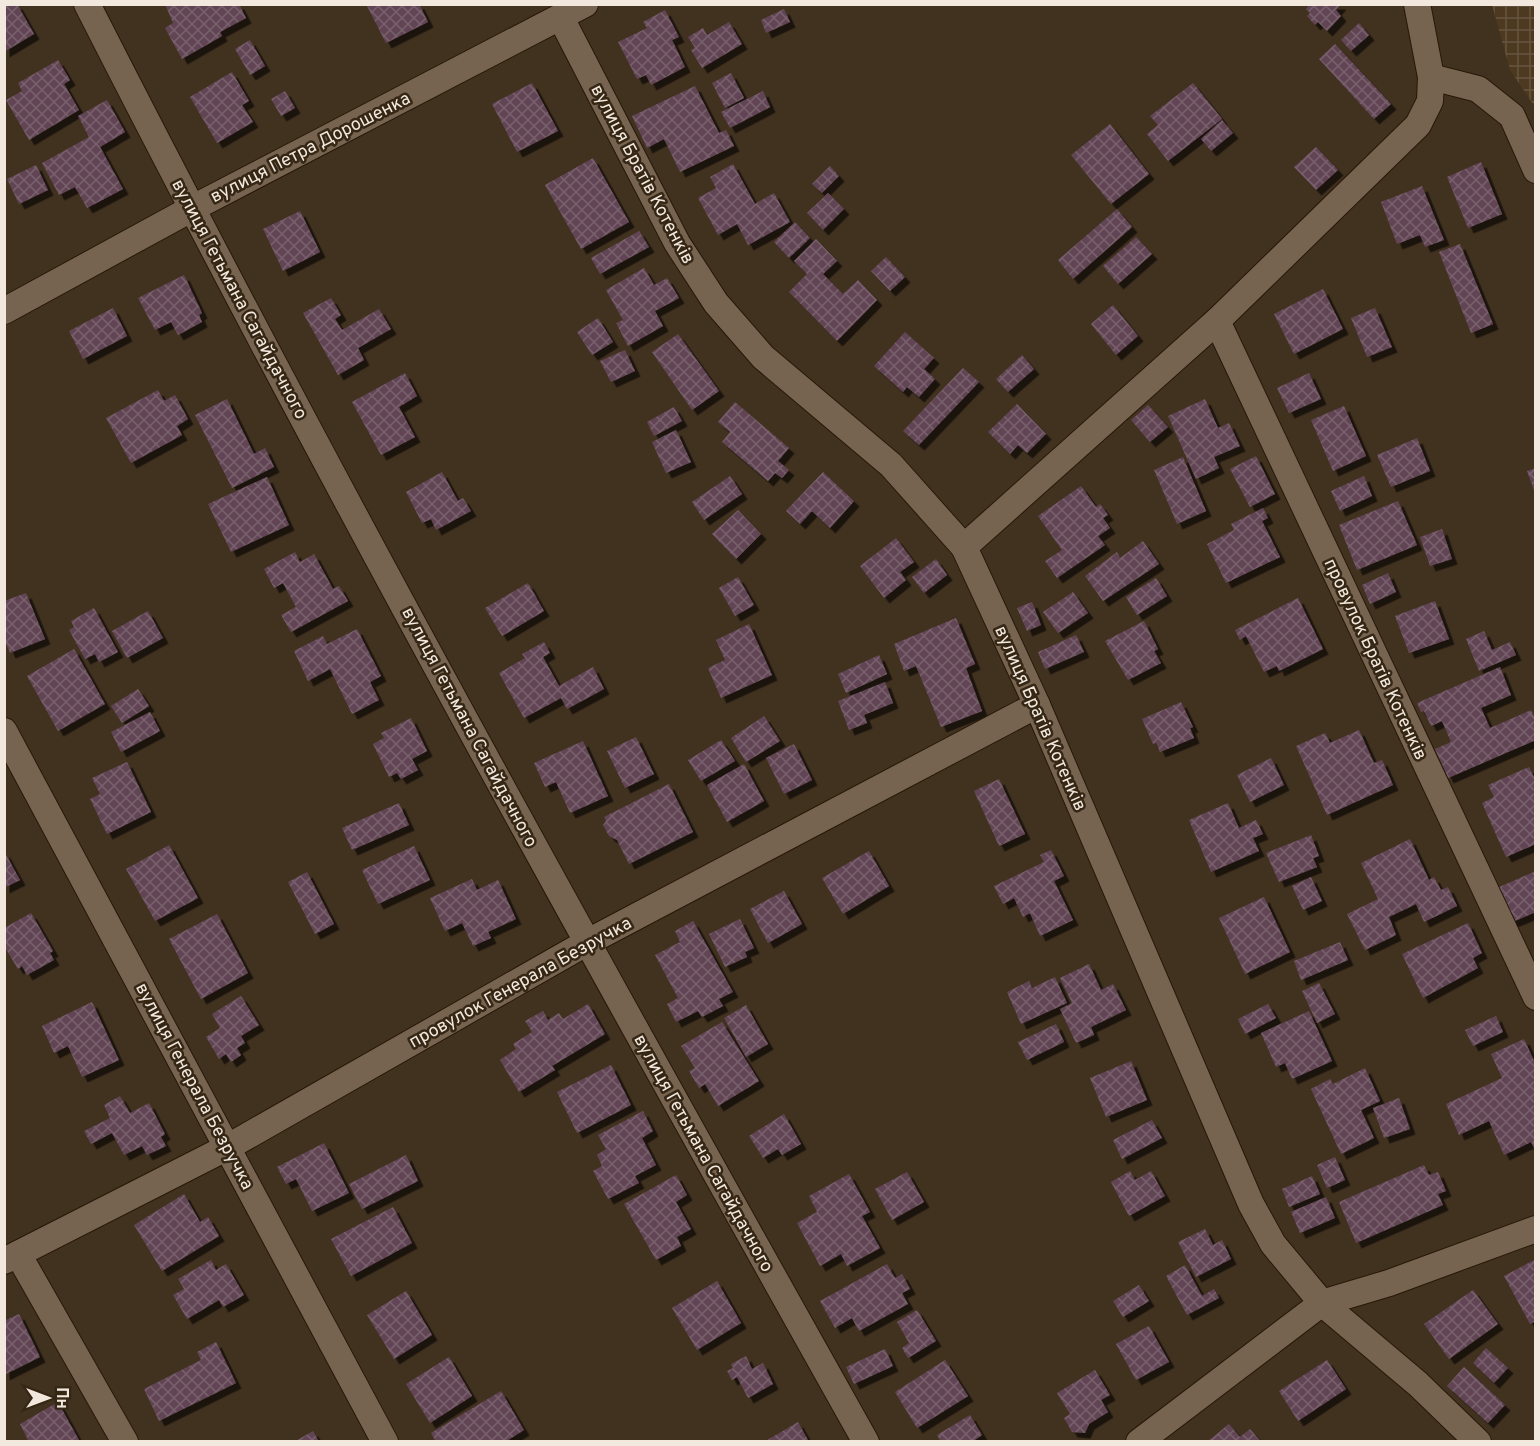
<svg xmlns="http://www.w3.org/2000/svg" width="1540" height="1446" viewBox="0 0 1540 1446" font-family="Overpass,sans-serif">
<style>
.industrial{fill:url(#industrial-grid)}
.building{fill:url(#building-cross-hatch);filter:url(#shadow)}
.lines{fill:none;stroke-linecap:round;stroke-linejoin:round}
.street-casing{stroke:#271807;stroke-width:28}
.street{stroke:#766451;stroke-width:26}
.labels{text-anchor:middle;stroke-width:5;stroke-linejoin:round;paint-order:stroke}
.street-label{font-size:18px;fill:#f2e8dd;stroke:#362715}
</style>
<defs>
<pattern id="industrial-grid" width="8" height="8" patternUnits="userSpaceOnUse" patternTransform="scale(1.5)"><rect width="8" height="8" fill="#4d3820"/><path d="M0 4h8M4 0v8" fill="none" stroke="#675540"/></pattern>
<pattern id="building-cross-hatch" width="8" height="8" patternUnits="userSpaceOnUse" patternTransform="scale(1.5)"><rect width="8" height="8" fill="#624555"/><path d="M0 0l8 8M0 8l8-8" fill="none" stroke="#79606d"/></pattern>
<filter id="shadow"><feDropShadow dx="5.5" dy="5.5" stdDeviation="0" flood-color="#0009"/></filter>
</defs>
<rect width="100%" height="100%" fill="#41311f"/>
<path class="industrial" d="M1492,5H1535V107L1510,70Z"/>
<g class="building">
<path d="M4,4H17L34,34L4,52Z"/>
<path d="M165,4H239L246,18L220,32L222,36L182,59L165,28L173,23Z"/>
<path d="M371,4H419L428,22L386,43L367,6Z"/>
<path d="M1310,4H1341L1336,10L1341,16L1327,31L1318,22L1315,25L1307,16L1310,13L1306,9Z"/>
<path d="M784,9L790,22L766,33L761,20Z"/>
<path d="M665,10L679,37L672,40L685,67L651,85L646,75L637,79L618,42L647,28L643,22Z"/>
<path d="M729,22L742,44L702,68L691,50L695,48L688,37L703,28L707,35Z"/>
<path d="M1359,23L1369,35L1351,51L1341,40Z"/>
<path d="M250,40L265,66L250,75L235,49Z"/>
<path d="M1335,44L1391,104L1374,119L1319,59Z"/>
<path d="M58,60L70,80L64,84L79,110L29,140L6,100L22,91L18,83Z"/>
<path d="M232,72L249,101L242,105L253,122L217,143L190,97Z"/>
<path d="M731,73L744,98L725,108L712,83Z"/>
<path d="M532,83L558,131L517,152L492,104Z"/>
<path d="M1193,83L1222,119L1168,161L1147,134L1158,125L1150,116Z"/>
<path d="M695,86L719,133L726,130L734,146L680,172L664,139L647,148L632,116Z"/>
<path d="M285,91L295,108L281,116L271,99Z"/>
<path d="M763,91L770,107L730,128L721,112Z"/>
<path d="M107,100L125,132L100,147L123,189L87,208L75,187L59,195L42,163L89,137L78,116Z"/>
<path d="M1222,120L1233,133L1211,151L1201,139Z"/>
<path d="M1110,124L1149,174L1111,204L1071,155Z"/>
<path d="M1316,147L1338,170L1316,190L1294,167Z"/>
<path d="M593,158L629,222L581,249L545,185Z"/>
<path d="M1481,162L1502,214L1468,228L1447,177Z"/>
<path d="M733,164L755,204L774,193L790,222L748,245L737,224L718,235L698,198L716,188L710,177Z"/>
<path d="M36,165L48,190L19,204L7,179Z"/>
<path d="M830,166L839,176L822,193L812,184Z"/>
<path d="M1422,186L1444,240L1425,247L1420,235L1397,244L1381,202Z"/>
<path d="M828,193L844,209L823,230L807,213Z"/>
<path d="M1117,209L1132,227L1073,279L1058,260Z"/>
<path d="M300,211L320,252L283,271L263,229Z"/>
<path d="M795,222L810,238L789,258L774,242Z"/>
<path d="M639,231L649,247L600,274L591,258Z"/>
<path d="M1136,237L1152,254L1118,284L1103,266Z"/>
<path d="M816,239L837,261L823,274L843,294L858,280L877,300L837,341L789,292L807,274L794,261Z"/>
<path d="M1460,244L1493,324L1471,333L1439,252Z"/>
<path d="M886,257L905,277L890,291L871,271Z"/>
<path d="M644,268L654,285L667,278L679,298L655,311L663,326L628,346L616,323L623,320L606,290Z"/>
<path d="M184,275L202,313L199,315L202,322L178,335L171,322L155,330L138,298Z"/>
<path d="M1323,289L1343,329L1294,354L1274,314Z"/>
<path d="M331,298L341,315L335,319L342,330L379,309L391,329L358,348L364,360L338,375L303,313Z"/>
<path d="M1113,305L1138,336L1116,355L1091,324Z"/>
<path d="M113,308L127,336L83,359L69,331Z"/>
<path d="M1375,308L1392,347L1367,357L1351,318Z"/>
<path d="M598,318L613,342L592,355L577,332Z"/>
<path d="M905,332L934,358L924,369L935,379L919,397L907,387L903,392L874,366Z"/>
<path d="M678,334L719,391L692,410L652,352Z"/>
<path d="M625,350L635,371L611,382L600,361Z"/>
<path d="M1022,355L1034,369L1008,392L996,379Z"/>
<path d="M963,368L979,382L919,445L903,431Z"/>
<path d="M405,373L417,396L399,407L415,437L381,455L352,402Z"/>
<path d="M1309,373L1321,399L1289,413L1277,388Z"/>
<path d="M158,390L164,401L175,395L188,419L177,426L182,435L131,463L106,418Z"/>
<path d="M227,399L254,454L265,448L274,467L232,488L195,415Z"/>
<path d="M1205,399L1218,428L1229,423L1240,446L1214,457L1219,468L1196,479L1168,416Z"/>
<path d="M735,402L789,448L778,461L789,470L782,478L775,473L768,481L722,442L730,432L718,422Z"/>
<path d="M1017,404L1046,434L1027,453L1018,445L1010,454L988,432Z"/>
<path d="M1148,405L1168,427L1150,442L1131,420Z"/>
<path d="M1344,406L1366,456L1333,471L1311,420Z"/>
<path d="M674,407L682,421L654,436L647,422Z"/>
<path d="M676,430L691,462L666,473L652,442Z"/>
<path d="M1417,438L1430,471L1391,487L1377,455Z"/>
<path d="M1256,456L1275,494L1250,507L1230,469Z"/>
<path d="M1183,457L1206,511L1177,524L1154,470Z"/>
<path d="M1536,468V493H1535L1527,471Z"/>
<path d="M442,472L458,501L463,498L471,511L436,530L431,519L422,523L406,492Z"/>
<path d="M823,472L854,501L830,528L812,511L800,524L786,511Z"/>
<path d="M730,476L742,494L704,520L692,502Z"/>
<path d="M1364,476L1372,496L1340,511L1331,491Z"/>
<path d="M267,477L289,525L231,552L208,504Z"/>
<path d="M1081,486L1096,507L1100,504L1108,515L1103,518L1110,528L1098,536L1105,545L1057,578L1045,561L1062,550L1038,516Z"/>
<path d="M1398,501L1417,545L1357,570L1339,525Z"/>
<path d="M1263,508L1268,518L1262,521L1280,557L1226,583L1207,544L1234,530L1231,524Z"/>
<path d="M738,510L761,534L736,559L712,534Z"/>
<path d="M1442,529L1452,559L1430,566L1420,537Z"/>
<path d="M896,538L914,562L900,572L906,580L884,598L860,566Z"/>
<path d="M1143,541L1159,564L1103,601L1085,576L1117,552L1120,558Z"/>
<path d="M295,552L300,562L314,554L333,589L339,586L348,601L291,632L281,615L296,607L283,583L274,588L264,569Z"/>
<path d="M936,559L947,575L924,593L912,577Z"/>
<path d="M1388,573L1396,592L1370,604L1362,585Z"/>
<path d="M738,577L754,605L735,616L719,588Z"/>
<path d="M1156,578L1167,596L1137,615L1126,597Z"/>
<path d="M528,583L544,611L502,636L485,608Z"/>
<path d="M1073,592L1088,613L1058,633L1043,612Z"/>
<path d="M26,593L45,639L10,653L4,639V601Z"/>
<path d="M1298,598L1323,649L1279,671L1277,666L1264,672L1246,636L1240,640L1235,630Z"/>
<path d="M1435,601L1449,639L1409,653L1395,616Z"/>
<path d="M1032,602L1041,625L1027,631L1017,608Z"/>
<path d="M94,608L118,652L99,662L95,654L85,659L69,630L74,627L71,621Z"/>
<path d="M148,611L163,638L127,658L112,631Z"/>
<path d="M956,618L975,664L966,668L982,711L941,727L916,666L904,671L894,644Z"/>
<path d="M1144,621L1158,649L1154,651L1161,663L1128,680L1105,641Z"/>
<path d="M749,624L772,675L721,698L708,668L725,660L716,640Z"/>
<path d="M357,629L381,676L370,682L379,700L352,714L330,669L308,681L294,651L323,636L327,644Z"/>
<path d="M1484,631L1492,650L1510,642L1516,655L1479,671L1466,639Z"/>
<path d="M1076,635L1084,652L1045,669L1038,652Z"/>
<path d="M544,642L550,653L543,657L559,686L593,667L604,689L567,709L561,698L524,718L499,673L525,658L522,654Z"/>
<path d="M74,649L105,704L58,731L27,676Z"/>
<path d="M879,655L887,674L846,693L838,674Z"/>
<path d="M1500,667L1511,695L1481,708L1490,728L1531,710L1536,720V740L1448,778L1435,749L1451,742L1442,721L1431,726L1424,711L1421,712L1417,703Z"/>
<path d="M885,682L893,703L864,715L867,723L849,730L838,701Z"/>
<path d="M138,689L149,706L122,723L111,706Z"/>
<path d="M1181,702L1193,727L1190,728L1194,738L1160,752L1156,743L1153,744L1142,719Z"/>
<path d="M150,712L160,731L121,752L111,732Z"/>
<path d="M764,716L780,741L746,762L731,738Z"/>
<path d="M411,718L427,751L412,759L418,770L401,779L397,773L389,777L373,744L384,738L381,733Z"/>
<path d="M1359,730L1374,763L1382,760L1393,785L1327,815L1296,746L1325,733L1330,743Z"/>
<path d="M636,737L654,774L625,788L607,751Z"/>
<path d="M721,740L735,761L701,781L688,760Z"/>
<path d="M583,741L608,796L570,813L556,782L545,787L534,763Z"/>
<path d="M794,744L812,780L784,794L766,758Z"/>
<path d="M1271,758L1284,785L1250,802L1237,775Z"/>
<path d="M127,762L151,812L107,834L90,799L100,794L92,778Z"/>
<path d="M744,764L764,801L727,822L707,785Z"/>
<path d="M1529,767L1536,781V844L1506,857L1482,803L1494,797L1488,785Z"/>
<path d="M999,779L1025,834L999,846L974,791Z"/>
<path d="M669,784L693,832L629,864L617,840L609,836L603,825L606,821L604,817Z"/>
<path d="M399,803L409,825L352,850L342,828Z"/>
<path d="M1228,803L1239,828L1256,820L1263,834L1253,838L1259,851L1211,872L1189,820Z"/>
<path d="M1311,835L1319,856L1313,858L1317,867L1279,882L1266,853Z"/>
<path d="M1410,839L1429,880L1434,877L1441,890L1448,887L1457,906L1424,922L1416,904L1389,917L1396,935L1365,950L1347,914L1378,899L1361,863Z"/>
<path d="M169,845L198,898L155,921L126,869Z"/>
<path d="M414,846L430,880L378,904L362,870Z"/>
<path d="M1051,850L1064,876L1054,881L1073,920L1040,936L1030,913L1023,917L1014,898L1003,904L994,886L1044,862L1040,855Z"/>
<path d="M4,851L20,880L4,888Z"/>
<path d="M869,851L889,886L843,914L822,878Z"/>
<path d="M1536,871V912L1512,922L1497,888Z"/>
<path d="M307,872L334,924L315,934L288,882Z"/>
<path d="M1311,877L1322,901L1303,910L1292,886Z"/>
<path d="M472,879L477,890L498,880L516,919L488,932L491,938L473,946L462,923L445,931L430,898Z"/>
<path d="M784,891L802,924L768,943L750,909Z"/>
<path d="M1264,897L1290,952L1245,974L1219,918Z"/>
<path d="M31,913L53,951L50,953L54,960L27,975L22,966L18,969L4,946V928Z"/>
<path d="M217,914L248,973L201,999L169,939Z"/>
<path d="M740,919L754,948L745,952L747,957L725,967L709,934Z"/>
<path d="M693,921L733,992L719,999L723,1006L702,1017L698,1011L676,1022L667,1004L678,998L655,955L680,942L675,931Z"/>
<path d="M1468,923L1482,953L1473,958L1478,968L1423,998L1402,954Z"/>
<path d="M1340,942L1348,960L1301,980L1294,961Z"/>
<path d="M1089,964L1101,990L1113,984L1126,1010L1091,1027L1094,1035L1076,1043L1060,1009L1072,1003L1060,978Z"/>
<path d="M1055,977L1067,1003L1021,1024L1007,992L1029,981L1032,988Z"/>
<path d="M1319,983L1335,1014L1317,1023L1302,991Z"/>
<path d="M241,996L259,1025L241,1036L245,1043L237,1048L241,1055L231,1062L226,1054L219,1059L206,1037L220,1028L212,1014Z"/>
<path d="M92,1002L119,1060L82,1077L68,1046L54,1053L42,1026Z"/>
<path d="M588,1004L605,1034L552,1066L555,1070L519,1092L500,1060L516,1049L513,1044L532,1032L525,1021L543,1011L548,1020L559,1013L563,1019Z"/>
<path d="M1268,1004L1276,1018L1245,1034L1238,1019Z"/>
<path d="M746,1005L768,1044L746,1057L724,1018Z"/>
<path d="M1309,1011L1332,1061L1292,1079L1285,1063L1276,1067L1261,1033Z"/>
<path d="M1496,1016L1503,1032L1473,1046L1465,1030Z"/>
<path d="M722,1022L759,1081L718,1106L705,1084L699,1088L689,1071L695,1068L681,1046Z"/>
<path d="M1056,1024L1064,1042L1027,1060L1018,1042Z"/>
<path d="M1524,1039L1536,1065V1152L1531,1142L1504,1155L1489,1121L1459,1135L1446,1104L1502,1078L1491,1054Z"/>
<path d="M1131,1061L1147,1100L1106,1117L1090,1078Z"/>
<path d="M611,1065L631,1105L577,1133L557,1092Z"/>
<path d="M1365,1068L1380,1101L1361,1110L1374,1138L1341,1154L1311,1089L1330,1079L1333,1084Z"/>
<path d="M120,1096L130,1113L149,1103L165,1134L161,1137L166,1146L147,1155L142,1146L124,1155L112,1133L91,1144L84,1131L110,1118L104,1105Z"/>
<path d="M1399,1098L1410,1129L1384,1138L1373,1108Z"/>
<path d="M643,1111L653,1131L642,1138L656,1165L635,1176L639,1183L608,1199L593,1171L602,1166L597,1155L606,1149L598,1135Z"/>
<path d="M784,1114L801,1144L782,1155L778,1149L763,1158L749,1136Z"/>
<path d="M1152,1120L1162,1138L1122,1159L1113,1140Z"/>
<path d="M324,1143L349,1193L312,1211L296,1179L286,1184L277,1167Z"/>
<path d="M406,1155L418,1181L362,1209L349,1184Z"/>
<path d="M1335,1157L1345,1180L1327,1188L1317,1165Z"/>
<path d="M1424,1165L1429,1175L1438,1172L1446,1191L1438,1194L1443,1205L1356,1243L1339,1202Z"/>
<path d="M1130,1171L1135,1180L1151,1171L1165,1196L1129,1216L1111,1182Z"/>
<path d="M907,1172L924,1202L892,1220L875,1189Z"/>
<path d="M849,1174L870,1212L862,1216L880,1248L847,1266L841,1254L820,1266L797,1223L817,1212L809,1196Z"/>
<path d="M676,1175L687,1195L676,1202L691,1229L677,1237L681,1246L656,1260L624,1204Z"/>
<path d="M1312,1176L1320,1194L1289,1207L1282,1189Z"/>
<path d="M184,1194L200,1222L208,1217L219,1236L162,1271L134,1225Z"/>
<path d="M1326,1197L1335,1218L1300,1233L1291,1212Z"/>
<path d="M393,1207L412,1243L351,1276L331,1239Z"/>
<path d="M1205,1229L1213,1245L1222,1240L1231,1259L1196,1277L1178,1242Z"/>
<path d="M1536,1259V1321L1530,1324L1504,1276Z"/>
<path d="M211,1260L216,1270L226,1264L244,1295L223,1307L219,1300L187,1319L173,1295L184,1289L178,1279Z"/>
<path d="M887,1264L895,1278L902,1274L910,1289L902,1293L908,1304L859,1331L852,1318L835,1328L820,1301Z"/>
<path d="M1185,1265L1202,1296L1214,1289L1219,1298L1187,1315L1166,1276Z"/>
<path d="M717,1281L741,1323L697,1350L672,1308Z"/>
<path d="M1139,1285L1149,1301L1123,1317L1113,1301Z"/>
<path d="M1473,1290L1498,1324L1449,1359L1424,1324Z"/>
<path d="M406,1291L432,1335L394,1359L367,1315Z"/>
<path d="M917,1310L936,1341L908,1358L902,1348L909,1343L897,1322Z"/>
<path d="M19,1314L40,1357L4,1375V1321Z"/>
<path d="M1149,1326L1169,1362L1136,1380L1116,1344Z"/>
<path d="M216,1342L236,1383L159,1421L144,1389L201,1360L197,1352Z"/>
<path d="M1486,1348L1508,1368L1494,1383L1473,1363Z"/>
<path d="M885,1349L893,1366L854,1384L846,1367Z"/>
<path d="M746,1356L752,1369L763,1363L773,1384L748,1398L737,1377L732,1380L727,1371L733,1368L731,1364Z"/>
<path d="M449,1357L472,1396L430,1423L406,1384Z"/>
<path d="M945,1360L968,1396L917,1428L895,1392Z"/>
<path d="M1327,1360L1346,1389L1298,1421L1279,1391Z"/>
<path d="M1464,1367L1505,1405L1488,1423L1447,1386Z"/>
<path d="M1095,1370L1110,1395L1101,1400L1108,1412L1089,1424L1085,1433L1072,1432L1064,1418L1070,1414L1057,1393Z"/>
<path d="M501,1391L524,1430L505,1442H436L431,1433Z"/>
<path d="M58,1402L80,1442H29L20,1424Z"/>
<path d="M970,1415L982,1435L972,1442H941L937,1435Z"/>
<path d="M798,1422L809,1442H764Z"/>
<path d="M1229,1424L1240,1437L1250,1429L1261,1442H1207Z"/>
<path d="M313,1431L319,1442H294Z"/>
</g>
<g class="lines">
<defs>
<g id="street">
<path d="M87,4C334,490 599,966 866,1442"/>
<path d="M561,18L677,243L716,303L763,357L891,465L964,547L1037,705L1251,1204L1273,1244L1322,1303L1418,1384L1478,1442"/>
<path d="M1431,77L1478,89L1512,116L1536,170"/>
<path d="M4,311L191,209L585,4"/>
<path d="M1217,321L1536,997"/>
<path d="M964,547L1217,321L1418,125L1430,101L1431,77L1417,4"/>
<path d="M4,731L385,1442"/>
<path d="M18,1254L125,1442"/>
<path d="M4,1261L228,1147L586,943L1037,705"/>
<path d="M1139,1442L1322,1303L1389,1283L1536,1229"/>
</g>
</defs>
<use href="#street" class="street-casing"/>
<use href="#street" class="street"/>
</g>
<g class="labels">
<g class="street-label">
<text transform="translate(310 147) rotate(-27)" y="6">вулиця Петра Дорошенка</text>
<text transform="translate(643 174) rotate(62)" y="6">вулиця Братів Котенків</text>
<text transform="translate(240 299) rotate(62)" y="6">вулиця Гетьмана Сагайдачного</text>
<text transform="translate(1376 659) rotate(65)" y="6">провулок Братів Котенків</text>
<text transform="translate(1041 718) rotate(66)" y="6">вулиця Братів Котенків</text>
<text transform="translate(470 727) rotate(62)" y="6">вулиця Гетьмана Сагайдачного</text>
<text transform="translate(520 982) rotate(-29)" y="6">провулок Генерала Безручка</text>
<text transform="translate(195 1086) rotate(62)" y="6">вулиця Генерала Безручка</text>
<text transform="translate(704 1153) rotate(61)" y="6">вулиця Гетьмана Сагайдачного</text>
</g>
</g>
<rect width="1540" height="1446" fill="none" stroke="#f2e8dd" stroke-width="12"/>
<g transform="translate(48 1398) rotate(90)" stroke="#362715" stroke-width="4.5" paint-order="stroke">
<path d="M0-4.5L10 22L0 15L-10 22Z" fill="#f2e8dd"/>
<text y="-9" font-size="16" font-weight="bold" text-anchor="middle" fill="#f2e8dd">Пн</text>
</g>
</svg>
